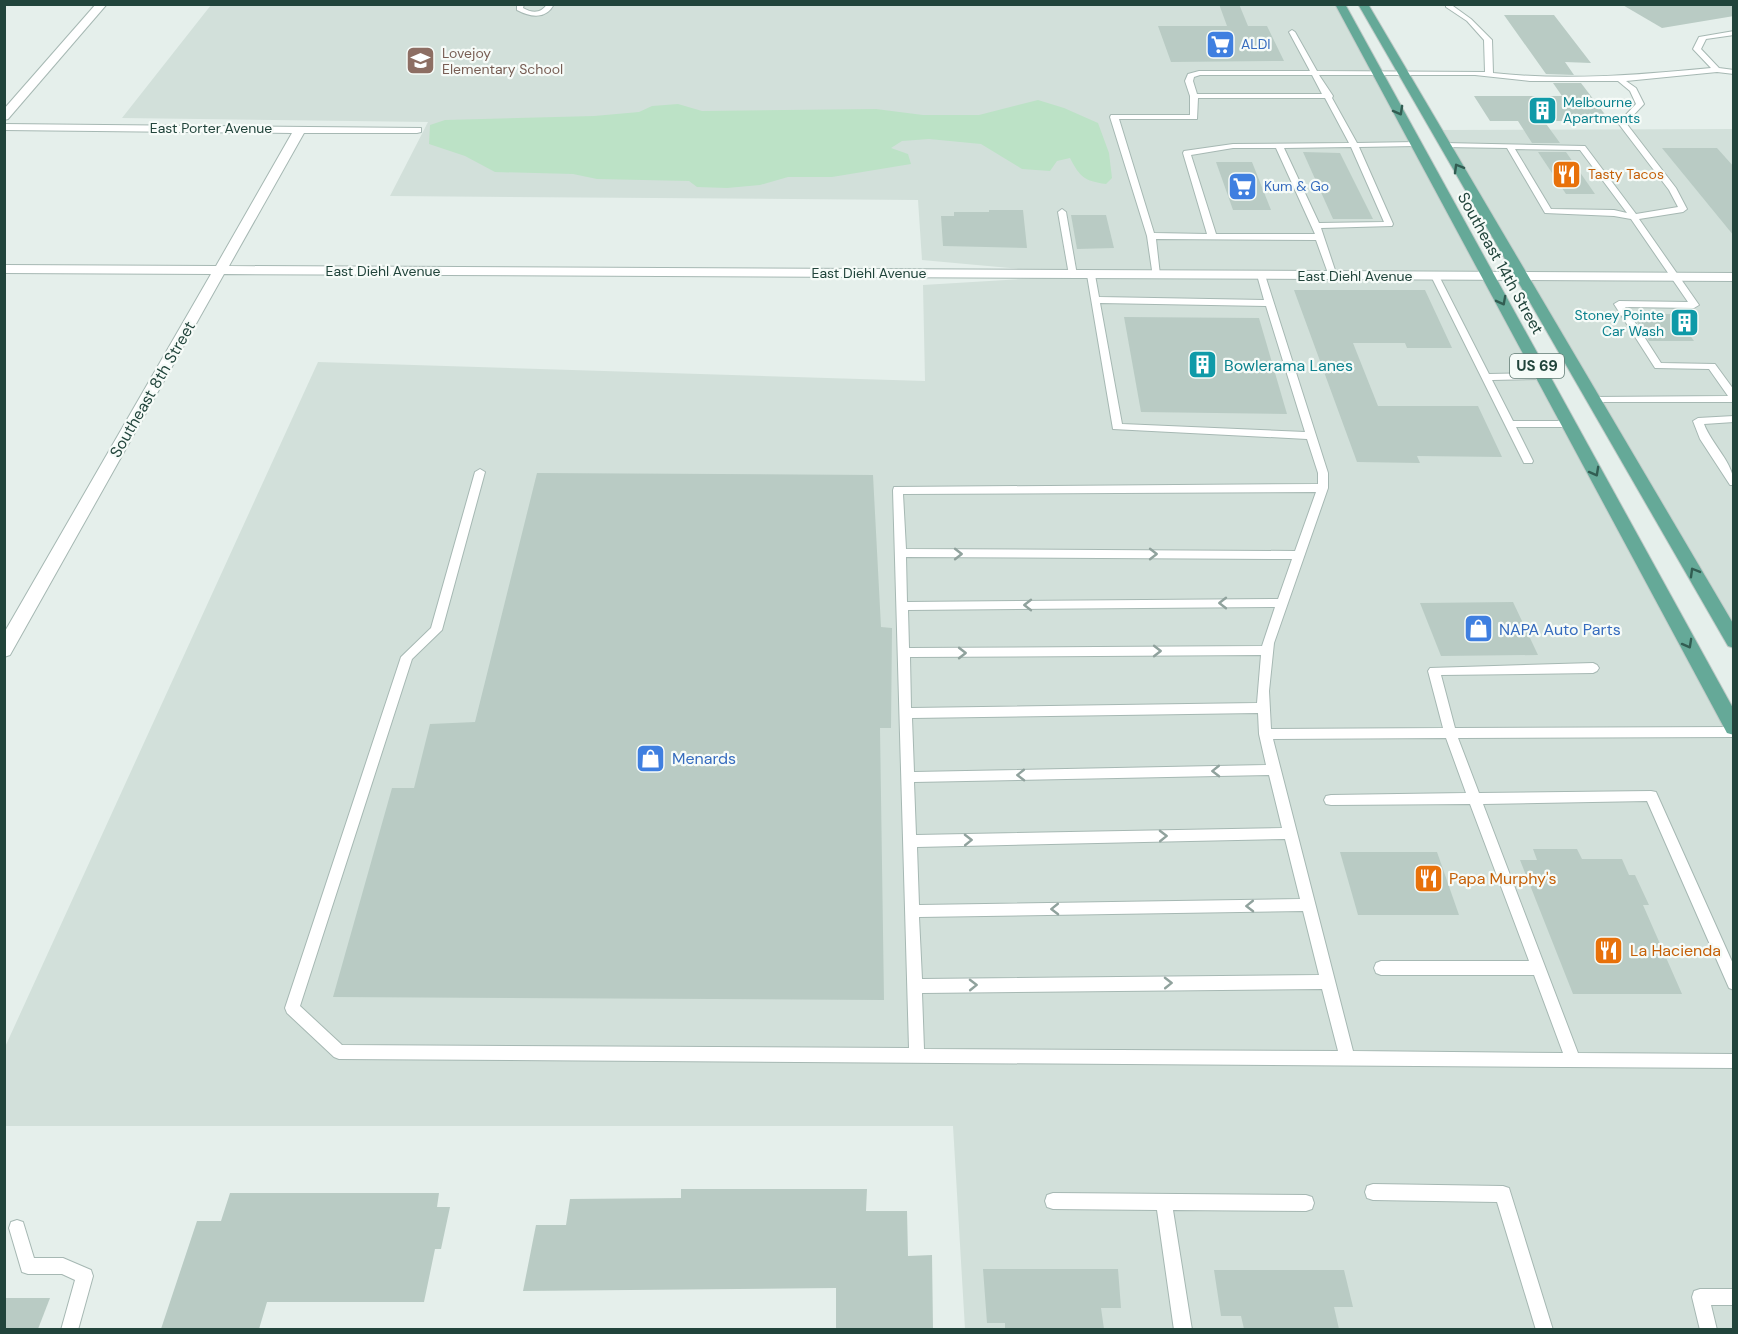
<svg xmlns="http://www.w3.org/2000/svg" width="1738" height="1334" viewBox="0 0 1738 1334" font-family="'DM Sans',sans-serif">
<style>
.built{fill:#d2e0da}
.green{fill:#bce2c6}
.building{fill:#b9cbc4}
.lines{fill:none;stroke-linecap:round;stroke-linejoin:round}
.lane-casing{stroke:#a6b8b3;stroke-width:2}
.street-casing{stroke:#a6b8b3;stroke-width:2}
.primary-casing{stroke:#c1cbc8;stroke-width:2}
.lane{fill:#fff;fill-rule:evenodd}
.street{fill:#fff;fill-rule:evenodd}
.primary{fill:#65a998;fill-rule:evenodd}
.oneway{stroke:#325d52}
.oneway2{stroke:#90a29d}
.labels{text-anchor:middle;stroke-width:4.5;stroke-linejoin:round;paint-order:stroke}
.far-shop-label{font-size:14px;fill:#366cbe;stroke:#f6fbf8;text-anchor:start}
.far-education-label{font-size:14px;fill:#785e54;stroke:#f6fbf8;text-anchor:start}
.far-culture-label{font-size:14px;fill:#0d838f;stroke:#f6fbf8;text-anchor:start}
.far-street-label{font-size:14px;fill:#21443b;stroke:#f6fbf8}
.far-food-label{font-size:14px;fill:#c56008;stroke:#f6fbf8;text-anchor:start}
.shield{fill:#f6fbf8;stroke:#617b74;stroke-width:1.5}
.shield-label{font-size:15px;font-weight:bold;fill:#21443b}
.street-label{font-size:16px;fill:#21443b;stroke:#f6fbf8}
.culture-label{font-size:16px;fill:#0d838f;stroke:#f6fbf8;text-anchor:start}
.shop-label{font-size:16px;fill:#366cbe;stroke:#f6fbf8;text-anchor:start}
.food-label{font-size:16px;fill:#c56008;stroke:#f6fbf8;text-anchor:start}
</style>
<rect width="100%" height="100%" fill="#e5efeb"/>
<g class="built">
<path d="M211,5H1340L1733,728V1329H965L953,1126H5V1047L318,362L925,381L923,285L1085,275L922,260L918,200L390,196L428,122L122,118Z"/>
<path d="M1733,129V641L1436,130Z"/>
</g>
<path class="green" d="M1038,100L1064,108L1098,123L1109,153L1112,178L1106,184C1084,181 1080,177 1070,158L1057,161L1050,171L1022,169L981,144L929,139L902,141L891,148L908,154L911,164L832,177H788L760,185L727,188L697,187L689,181L597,179L573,174L495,172L465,156L429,144L430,125L445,120L594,116L639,112L652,106L678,104L702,111L876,109L923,115H979Z"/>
<g class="building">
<path d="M1219,4H1239L1248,26H1267L1284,61L1171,62L1158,26H1227Z"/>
<path d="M1621,4H1734V16L1662,28Z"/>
<path d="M1504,15H1554L1591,63L1565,62L1574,75L1546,74Z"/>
<path d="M1553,83H1581L1610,121H1544L1560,143H1532L1518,121H1490L1474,96H1562Z"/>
<path d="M1662,148H1717L1734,167V236Z"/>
<path d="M1303,152L1340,153L1373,219H1333Z"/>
<path d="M1538,152H1566L1595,194H1566Z"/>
<path d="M1216,162H1252L1271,210H1233Z"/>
<path d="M989,210H1023L1027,248L943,246L941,216H954V212H989Z"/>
<path d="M1071,215H1106L1114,248L1077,249Z"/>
<path d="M1294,290H1425L1452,348H1407L1405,343H1353L1378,406H1478L1502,457L1417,456L1420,463L1357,462Z"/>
<path d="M1632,314H1675L1694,341H1649Z"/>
<path d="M1124,317L1259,318L1287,414L1141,412Z"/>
<path d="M537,473L873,475L881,627L892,628L891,728H880L884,1000L333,997L392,788H414L430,724L475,722Z"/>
<path d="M1513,602L1538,655L1441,656L1420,603Z"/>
<path d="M1533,849H1577L1582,859H1622L1629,875H1635L1649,905H1643L1682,994H1573L1520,860H1537Z"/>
<path d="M1340,852H1437L1459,915H1358Z"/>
<path d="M681,1189H867L866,1211H907L908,1256L932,1255L933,1329H836V1288L523,1291L536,1225H566L570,1199L681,1198Z"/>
<path d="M230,1193H439L437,1207H450L441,1249H435L424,1302H267L259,1329H161L197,1221H221Z"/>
<path d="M983,1269H1118L1121,1308H1101L1104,1329H1005V1323H987Z"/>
<path d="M1214,1270H1344L1353,1307H1334L1339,1329H1244L1241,1316H1221Z"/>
<path d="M4,1298H50L38,1329H4Z"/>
</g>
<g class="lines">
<defs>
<g id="lane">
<path d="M517,4H524L523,8C532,13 541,14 547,4H554C546,20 530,17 517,10Z"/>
<path d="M1446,4H1454L1453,6L1471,19L1492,40L1493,73C1566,81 1638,75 1711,68L1693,49L1699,37L1734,31V35L1706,39L1701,49L1719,68L1734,70V74L1717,72L1626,81L1636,88L1644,104L1626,123L1676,188L1687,209L1683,212L1639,219L1699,305L1694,308L1625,307L1661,363L1715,364L1734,390V402H1591V398L1594,397L1728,396L1709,369L1655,368L1614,304L1619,301L1688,302L1631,219L1614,216L1545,213L1507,148L1444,147L1440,145L1444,143L1585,146L1636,214L1678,207L1669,190L1618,123L1636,104L1630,91L1618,81H1530L1475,75H1319L1333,96L1332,98L1357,143L1416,142L1420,144L1416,146L1359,147L1393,224L1392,226L1321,228L1337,276L1333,279L1329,276L1316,240L1156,239L1160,275L1159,277H1153L1147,236L1110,117L1111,115H1190V96L1185,81L1188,74L1199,71H1310L1289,32L1292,30L1295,32L1317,71L1485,72L1484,40L1467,21L1446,7ZM1200,75H1312L1322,94H1197L1193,81L1194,77ZM1198,98H1325L1349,143L1233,144L1184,151L1183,153L1207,234L1154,233L1119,119H1197ZM1351,147L1384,222L1319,223L1284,148ZM1233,148H1276L1315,234H1216L1191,155ZM1515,149L1580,150L1627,213L1614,210L1551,209Z"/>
<path d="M1062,209L1066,212L1077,275L1073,278L1069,275L1058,212Z"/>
<path d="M1091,272L1095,275L1099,297L1264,300L1257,275L1261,272L1265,275L1328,473V488L1274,643L1269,691L1271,729L1443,728L1428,671L1430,668L1593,663L1597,665L1599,668L1597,671L1593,673L1441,675L1455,728L1734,727V737L1458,738L1479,793L1651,791L1656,792L1734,966V990L1729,988L1647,801L1483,804L1578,1053L1734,1054V1068L339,1059L334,1057L287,1013L285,1008L401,657L431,628L475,472L480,469L485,472L442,630L412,659L300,1006L342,1045L909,1048L893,490L894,487L1318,484V473L1307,439L1113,429L1087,275ZM1100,303L1266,306L1305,432L1122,424ZM1316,492L1295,551L906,549L903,494ZM906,557L1292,559L1278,599L907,602ZM1275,607L1262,646L909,648L908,610ZM1261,655L1257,703L911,708L910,657ZM1258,713L1259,734L1266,765L914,772L912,718ZM1446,738L1466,793L1331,795L1326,796L1324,800L1326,804L1331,805L1470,804L1529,961H1381L1376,963L1374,968L1376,973L1381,975H1534L1563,1053L1353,1051L1273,739ZM1269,775L1282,828L916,835L914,782ZM1285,839L1300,899L919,905L917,847ZM1303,911L1319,975L922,979L919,917ZM1322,989L1338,1051L924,1049L922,993Z"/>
<path d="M1435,273L1439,276L1489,374L1542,373L1547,376L1542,379L1492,380L1513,421H1569L1574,424L1569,427H1516L1533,461L1532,463H1524L1523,461L1431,276Z"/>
<path d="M1734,416V422L1704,424C1712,445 1734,463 1734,485H1730L1700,439L1693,421L1698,418Z"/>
<path d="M1373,1184L1503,1186L1509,1188L1553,1330H1536L1497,1202L1373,1200L1367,1198L1365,1192L1367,1186Z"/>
<path d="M1053,1193L1306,1195L1312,1197L1314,1203L1312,1209L1306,1211L1173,1210L1192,1330H1174L1157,1210L1053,1209L1047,1207L1045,1201L1047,1195Z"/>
<path d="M17,1220L23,1222L34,1258H63L91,1270L93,1276L78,1330H61L75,1280L62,1274H28L22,1272L9,1228L11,1222Z"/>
<path d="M1700,1289H1734V1305H1711L1717,1330H1700L1692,1297L1694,1291Z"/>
</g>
<g id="street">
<path d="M96,4H107L8,119L4,120V109Z"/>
<path d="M4,124L421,128V132L417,133H304L229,266L1734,273V281L224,274L10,655L4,657V633L211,274L4,273V265L216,266L292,133L4,130Z"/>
</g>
<g id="primary">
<path d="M1335,4H1345L1734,710V735L1727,733Z"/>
<path d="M1358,4H1368L1734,625V648L1728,646Z"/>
</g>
</defs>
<use href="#lane" class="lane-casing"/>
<use href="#street" class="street-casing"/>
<use href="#primary" class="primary-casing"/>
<use href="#lane" class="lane"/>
<use href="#street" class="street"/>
<use href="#primary" class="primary"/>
</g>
<defs><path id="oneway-chevron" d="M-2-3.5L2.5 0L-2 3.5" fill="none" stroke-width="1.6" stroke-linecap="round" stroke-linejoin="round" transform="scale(1.5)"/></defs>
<g class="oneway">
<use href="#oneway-chevron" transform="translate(1399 111) rotate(61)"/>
<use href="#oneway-chevron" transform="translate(1458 168) rotate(-120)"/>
<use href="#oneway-chevron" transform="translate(1502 301) rotate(62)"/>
<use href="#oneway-chevron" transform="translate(1595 472) rotate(61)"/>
<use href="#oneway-chevron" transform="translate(1694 572) rotate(-120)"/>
<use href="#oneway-chevron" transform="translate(1688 644) rotate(61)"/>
</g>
<g class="oneway2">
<use href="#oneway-chevron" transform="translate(958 554)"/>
<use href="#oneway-chevron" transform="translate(1153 554)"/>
<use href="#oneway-chevron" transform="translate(1223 603) rotate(180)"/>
<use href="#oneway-chevron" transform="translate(1028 605) rotate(180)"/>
<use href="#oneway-chevron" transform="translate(1157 651)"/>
<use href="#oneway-chevron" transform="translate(962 653)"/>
<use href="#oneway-chevron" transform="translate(1216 771) rotate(179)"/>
<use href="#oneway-chevron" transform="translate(1021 775) rotate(179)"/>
<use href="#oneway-chevron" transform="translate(1163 836) rotate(-1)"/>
<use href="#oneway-chevron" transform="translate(968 840) rotate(-1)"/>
<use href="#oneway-chevron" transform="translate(1250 906) rotate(179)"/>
<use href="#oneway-chevron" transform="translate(1055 909) rotate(179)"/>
<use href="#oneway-chevron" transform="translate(1168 983) rotate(-1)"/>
<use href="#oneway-chevron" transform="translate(973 985) rotate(-1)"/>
</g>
<defs>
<symbol id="supermarket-square" viewBox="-11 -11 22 22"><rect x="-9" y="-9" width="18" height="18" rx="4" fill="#3f7fe0" stroke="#f6fbf8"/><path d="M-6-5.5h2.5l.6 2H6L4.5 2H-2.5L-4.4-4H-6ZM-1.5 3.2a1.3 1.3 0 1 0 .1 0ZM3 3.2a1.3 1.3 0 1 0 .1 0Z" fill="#fff"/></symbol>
<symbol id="school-square" viewBox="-11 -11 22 22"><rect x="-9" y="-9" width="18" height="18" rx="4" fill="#8d6e63" stroke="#f6fbf8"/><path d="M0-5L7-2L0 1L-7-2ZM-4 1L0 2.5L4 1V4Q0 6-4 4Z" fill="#fff"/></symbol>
<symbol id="building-square" viewBox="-11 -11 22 22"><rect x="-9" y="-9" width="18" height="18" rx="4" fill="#0f9aa8" stroke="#f6fbf8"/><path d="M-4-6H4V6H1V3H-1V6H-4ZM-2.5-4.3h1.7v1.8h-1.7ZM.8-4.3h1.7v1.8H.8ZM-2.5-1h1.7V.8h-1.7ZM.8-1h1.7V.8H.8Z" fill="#fff"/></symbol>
<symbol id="restaurant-square" viewBox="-11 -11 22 22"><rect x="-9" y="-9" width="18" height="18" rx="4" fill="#e8710a" stroke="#f6fbf8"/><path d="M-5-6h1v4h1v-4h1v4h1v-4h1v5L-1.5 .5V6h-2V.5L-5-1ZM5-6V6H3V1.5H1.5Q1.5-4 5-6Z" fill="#fff"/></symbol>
<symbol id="shop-square" viewBox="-11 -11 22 22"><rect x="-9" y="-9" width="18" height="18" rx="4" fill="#3f7fe0" stroke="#f6fbf8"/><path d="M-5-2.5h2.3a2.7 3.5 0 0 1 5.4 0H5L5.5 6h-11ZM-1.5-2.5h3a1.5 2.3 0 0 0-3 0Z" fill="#fff"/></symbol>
</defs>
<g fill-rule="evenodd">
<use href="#supermarket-square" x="1204" y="28" width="33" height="33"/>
<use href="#school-square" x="404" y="44" width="33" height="33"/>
<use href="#building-square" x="1526" y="94" width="33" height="33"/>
<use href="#restaurant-square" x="1550" y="158" width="33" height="33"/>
<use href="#supermarket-square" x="1226" y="170" width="33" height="33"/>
<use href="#building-square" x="1668" y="306" width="33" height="33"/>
<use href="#building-square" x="1186" y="348" width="33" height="33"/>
<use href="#shop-square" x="1462" y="612" width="33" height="33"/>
<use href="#shop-square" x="634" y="742" width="33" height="33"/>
<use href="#restaurant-square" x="1412" y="862" width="33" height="33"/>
<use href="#restaurant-square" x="1592" y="934" width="33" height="33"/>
</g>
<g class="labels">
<g class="far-shop-label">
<text x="1241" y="49">ALDI</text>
<text x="1264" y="191">Kum &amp; Go</text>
</g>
<g class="far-education-label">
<text x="442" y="58">Lovejoy<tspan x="442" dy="16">Elementary School</tspan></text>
</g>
<g class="far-culture-label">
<text x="1563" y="107">Melbourne<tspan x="1563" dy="16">Apartments</tspan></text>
<text x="1664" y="320" text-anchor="end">Stoney Pointe<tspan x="1664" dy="16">Car Wash</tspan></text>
</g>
<g class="far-street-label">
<text x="211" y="133">East Porter Avenue</text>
<text x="383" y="276">East Diehl Avenue</text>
<text x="869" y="278">East Diehl Avenue</text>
<text x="1355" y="281">East Diehl Avenue</text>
</g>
<g class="far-food-label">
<text x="1588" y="179">Tasty Tacos</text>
</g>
<rect class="shield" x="1510" y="354" width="54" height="24" rx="4.5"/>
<g class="shield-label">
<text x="1537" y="371">US 69</text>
</g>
<g class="street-label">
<text transform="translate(1501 263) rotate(61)" y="6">Southeast 14th Street</text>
<text transform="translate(152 389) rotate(-60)" y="6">Southeast 8th Street</text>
</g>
<g class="culture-label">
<text x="1224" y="371">Bowlerama Lanes</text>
</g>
<g class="shop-label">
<text x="1499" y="635">NAPA Auto Parts</text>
<text x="672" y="764">Menards</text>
</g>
<g class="food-label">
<text x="1449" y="884">Papa Murphy's</text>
<text x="1630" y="956">La Hacienda</text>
</g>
</g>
<rect width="1738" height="1334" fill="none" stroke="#21443b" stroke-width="12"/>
</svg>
